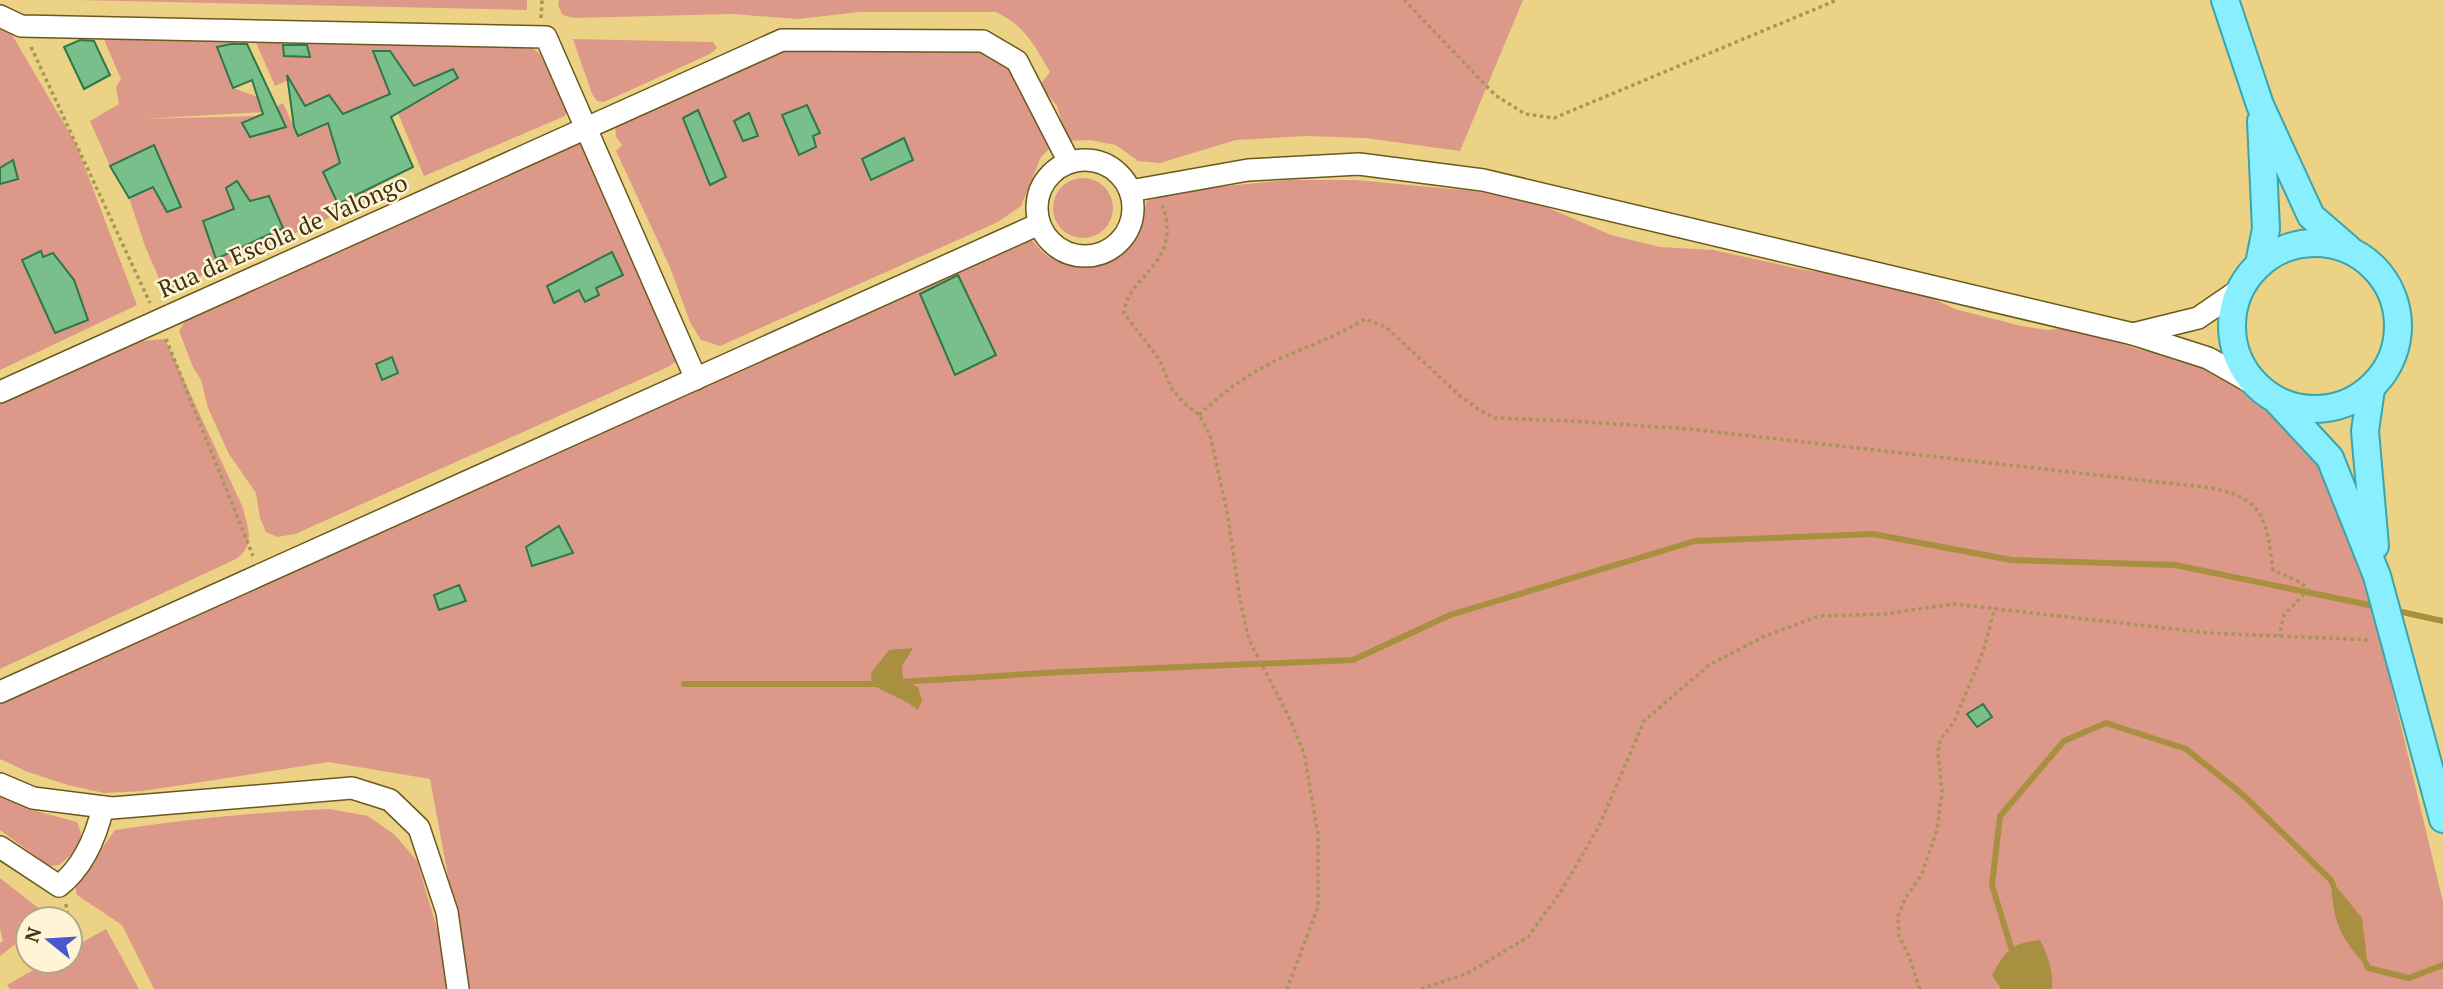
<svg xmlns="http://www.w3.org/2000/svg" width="2443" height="989" viewBox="0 0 2443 989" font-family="'PT Serif',serif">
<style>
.green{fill:#dc9889}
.water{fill:#a99040}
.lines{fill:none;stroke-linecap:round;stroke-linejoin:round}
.stream{stroke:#a99040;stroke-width:6}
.building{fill:#78bf8c;stroke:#307748;stroke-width:2}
.minor-casing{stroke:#6b591c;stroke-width:24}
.major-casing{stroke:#3ca4ab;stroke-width:30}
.path{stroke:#a99558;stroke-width:3.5;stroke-dasharray:3.5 3.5;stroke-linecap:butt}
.minor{stroke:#fff;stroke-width:21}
.major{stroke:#89eefe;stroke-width:26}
.labels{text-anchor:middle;stroke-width:5;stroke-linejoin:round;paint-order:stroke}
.street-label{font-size:24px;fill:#3d3211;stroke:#fff5d6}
</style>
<rect width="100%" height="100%" fill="#ecd284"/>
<g class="green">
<path d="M77,0H527V10Z"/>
<path d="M559,0H1523L1460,151L1365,138L1307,136L1236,140L1160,163L1138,161L1116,145L1090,140L1067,141L1057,106L1040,85L1050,72C1035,46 1024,25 996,12H860L798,19L732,14L573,18L563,15L558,6Z"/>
<path d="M0,26L11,33L76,144L137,305L0,370Z"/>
<path d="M102,35L245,40L217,48L233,88L258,97L263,112L142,119L259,116L283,103L298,136L328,123L354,139L380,195L165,292L145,246L129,198L153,187L167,211L181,207L154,146L110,166L90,121L119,104L116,87L121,79Z"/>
<path d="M254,38L282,39L284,56L309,57L306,40L531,47L540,54L567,107L565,116L424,176L390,94L343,114L305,106L289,80L275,86Z"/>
<path d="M573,39L713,42L717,48L710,54L604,102L597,101L592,94Z"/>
<path d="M983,41L1017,61L1058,140L1041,157L1021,206L998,222L720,346L701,340L690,322L670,267L616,151L622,145L616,137L615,125L781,49Z"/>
<path d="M576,142L584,146L677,361L668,367L295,534L277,537L266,532L260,518L256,493L229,454L218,430L208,408L201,380L193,367L179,331L185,321Z"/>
<circle cx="1083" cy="208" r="30"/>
<path d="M1288,180H1355L1473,191L1537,203L1611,235L1660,247L1713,250L1805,270L1854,277L1925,295L1955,309L2021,326L2048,330L2069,327L2141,350L2208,358L2310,436L2354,544L2390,680L2443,902V989H469L430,779L329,762L143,791L104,793L68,785L28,772L0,759V692L1024,231C1032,239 1041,253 1051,258C1105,283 1134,252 1147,201L1177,191Z"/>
<path d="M165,339L243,508C248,529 256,544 236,559L0,669V403L140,341Z"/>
<path d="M0,792L32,810L77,822L81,833L79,848L59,865L49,866L0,830Z"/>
<path d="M329,809L368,816L395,835L417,861L441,942L450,989H154L122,925L77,895L75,886L115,830C186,819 258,812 329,809Z"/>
<path d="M0,878L47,915L43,919H28V934L0,956V943L3,941L0,929Z"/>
<path d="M106,929L139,989H10L7,985L49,961H70V949Z"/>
</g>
<g class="water">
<path d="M913,648L902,666L903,680L918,687L922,700L918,710C903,697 889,696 872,684L871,673L889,650Z"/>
<path d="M2331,880L2362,918L2368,968C2339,937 2333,922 2331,880Z"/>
<path d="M2040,940C2048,955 2053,971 2052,989H2001L1992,975C2005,951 2012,943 2040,940Z"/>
</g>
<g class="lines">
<g class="stream">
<path d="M2393,610L2443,621"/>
<path d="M900,682L1062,672L1353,660L1450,615L1695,541L1873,534L2011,560L2175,565L2379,607"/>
<path d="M684,684H878"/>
<path d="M2013,954L1992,885L2000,816L2064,741L2106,723L2186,749L2241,793L2331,880L2333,885"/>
<path d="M2366,963L2368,968L2409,978L2443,965"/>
</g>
</g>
<g class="building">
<path d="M80,40L94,41L110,75L84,89L64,47Z"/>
<path d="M231,44H247L286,127L250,137L242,123L263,114L252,80L233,88L217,47Z"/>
<path d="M283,45H307L310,57L284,56Z"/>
<path d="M373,51H390L414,86L453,69L458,78L391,117L413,167L338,204L323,172L340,163L328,123L298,136L294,127L287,75L305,106L329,95L343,114L390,94Z"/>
<path d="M807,105L820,133L813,136L816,147L799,155L782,115Z"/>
<path d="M698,110L726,177L710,185L683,118Z"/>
<path d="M749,113L758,136L743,141L734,121Z"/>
<path d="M904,138L913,160L871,180L862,159Z"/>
<path d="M154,145L181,207L167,212L153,187L129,198L110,166Z"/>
<path d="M13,160L18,179L0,184V168Z"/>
<path d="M237,181L250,201L269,196L283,228L216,259L203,221L234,209L226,188Z"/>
<path d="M41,251L43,257L53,253L74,280L88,320L55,333L22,260Z"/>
<path d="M612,252L623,275L596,288L599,295L585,302L579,290L554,303L547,286Z"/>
<path d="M958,275L996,355L955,375L920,294Z"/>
<path d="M392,357L398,373L382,380L376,364Z"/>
<path d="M559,526L573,553L532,566L526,547Z"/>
<path d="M459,585L466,601L439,610L434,595Z"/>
<path d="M1983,704L1992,717L1977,727L1967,714Z"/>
</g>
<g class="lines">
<defs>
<g id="minor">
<path d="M0,16L21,26L546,37L696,379"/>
<circle cx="1085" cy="208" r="48"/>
<path d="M1130,191L1248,170L1359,164L1483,180L2133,334L2208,358L2252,383"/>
<path d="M2133,334L2198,318L2239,290"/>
<path d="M0,392L782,40L983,41L1017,61L1069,162"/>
<path d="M0,692L1039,224"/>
<path d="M0,784L33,798L112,808L352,788L390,800L419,828L447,912L458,989"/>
<path d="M0,847L59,886C83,867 96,837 103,807"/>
</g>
<g id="major">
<path d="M2225,0L2260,105L2311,216L2348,248"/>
<circle cx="2315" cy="326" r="83"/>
<path d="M2259,264L2266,229L2261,121"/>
<path d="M2371,389L2365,431L2375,546"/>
<path d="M2278,402L2330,458L2377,576L2443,819"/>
</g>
</defs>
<use href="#minor" class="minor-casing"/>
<use href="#major" class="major-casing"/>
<g class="path">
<path d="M1404,0L1495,95L1525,114L1554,118L1837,0"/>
<path d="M541,18L542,0"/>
<path d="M31,47L150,303"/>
<path d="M1162,205C1166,213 1167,223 1167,232C1166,269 1127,280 1124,313L1159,359L1172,389L1183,402L1199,415L1210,435L1227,511L1240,600L1249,640L1287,713L1304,753L1318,834V907L1287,989"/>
<path d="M166,339L253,556"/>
<path d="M1199,415C1222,393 1246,375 1275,361C1305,347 1336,337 1365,319L1386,327L1458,394L1478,409L1495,418L1571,421L1689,429L2212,488C2266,499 2266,521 2273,570L2302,583L2308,590L2284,615L2279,636"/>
<path d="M66,904L68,919"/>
<path d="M70,929L73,948"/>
<path d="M1421,989L1468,973L1528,937L1562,890L1599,826L1644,721L1709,665L1765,636L1819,616L1885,614L1953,604L2209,633L2372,640"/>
<path d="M1920,989L1908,954L1899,936L1898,916L1906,897L1922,874L1937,830L1942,792L1938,754L1940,740L1954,722L1983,652L1995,608"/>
</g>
<use href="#minor" class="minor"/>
<use href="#major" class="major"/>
</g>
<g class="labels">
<g class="street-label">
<text transform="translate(283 236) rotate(-24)" y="8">Rua da Escola de Valongo</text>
</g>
</g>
<g transform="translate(49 940) rotate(288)"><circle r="33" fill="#fff5d6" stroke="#b1a787" stroke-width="2"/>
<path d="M0-5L12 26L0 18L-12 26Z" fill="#4758cd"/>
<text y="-10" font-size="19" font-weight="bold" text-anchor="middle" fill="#3d3211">N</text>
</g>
</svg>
